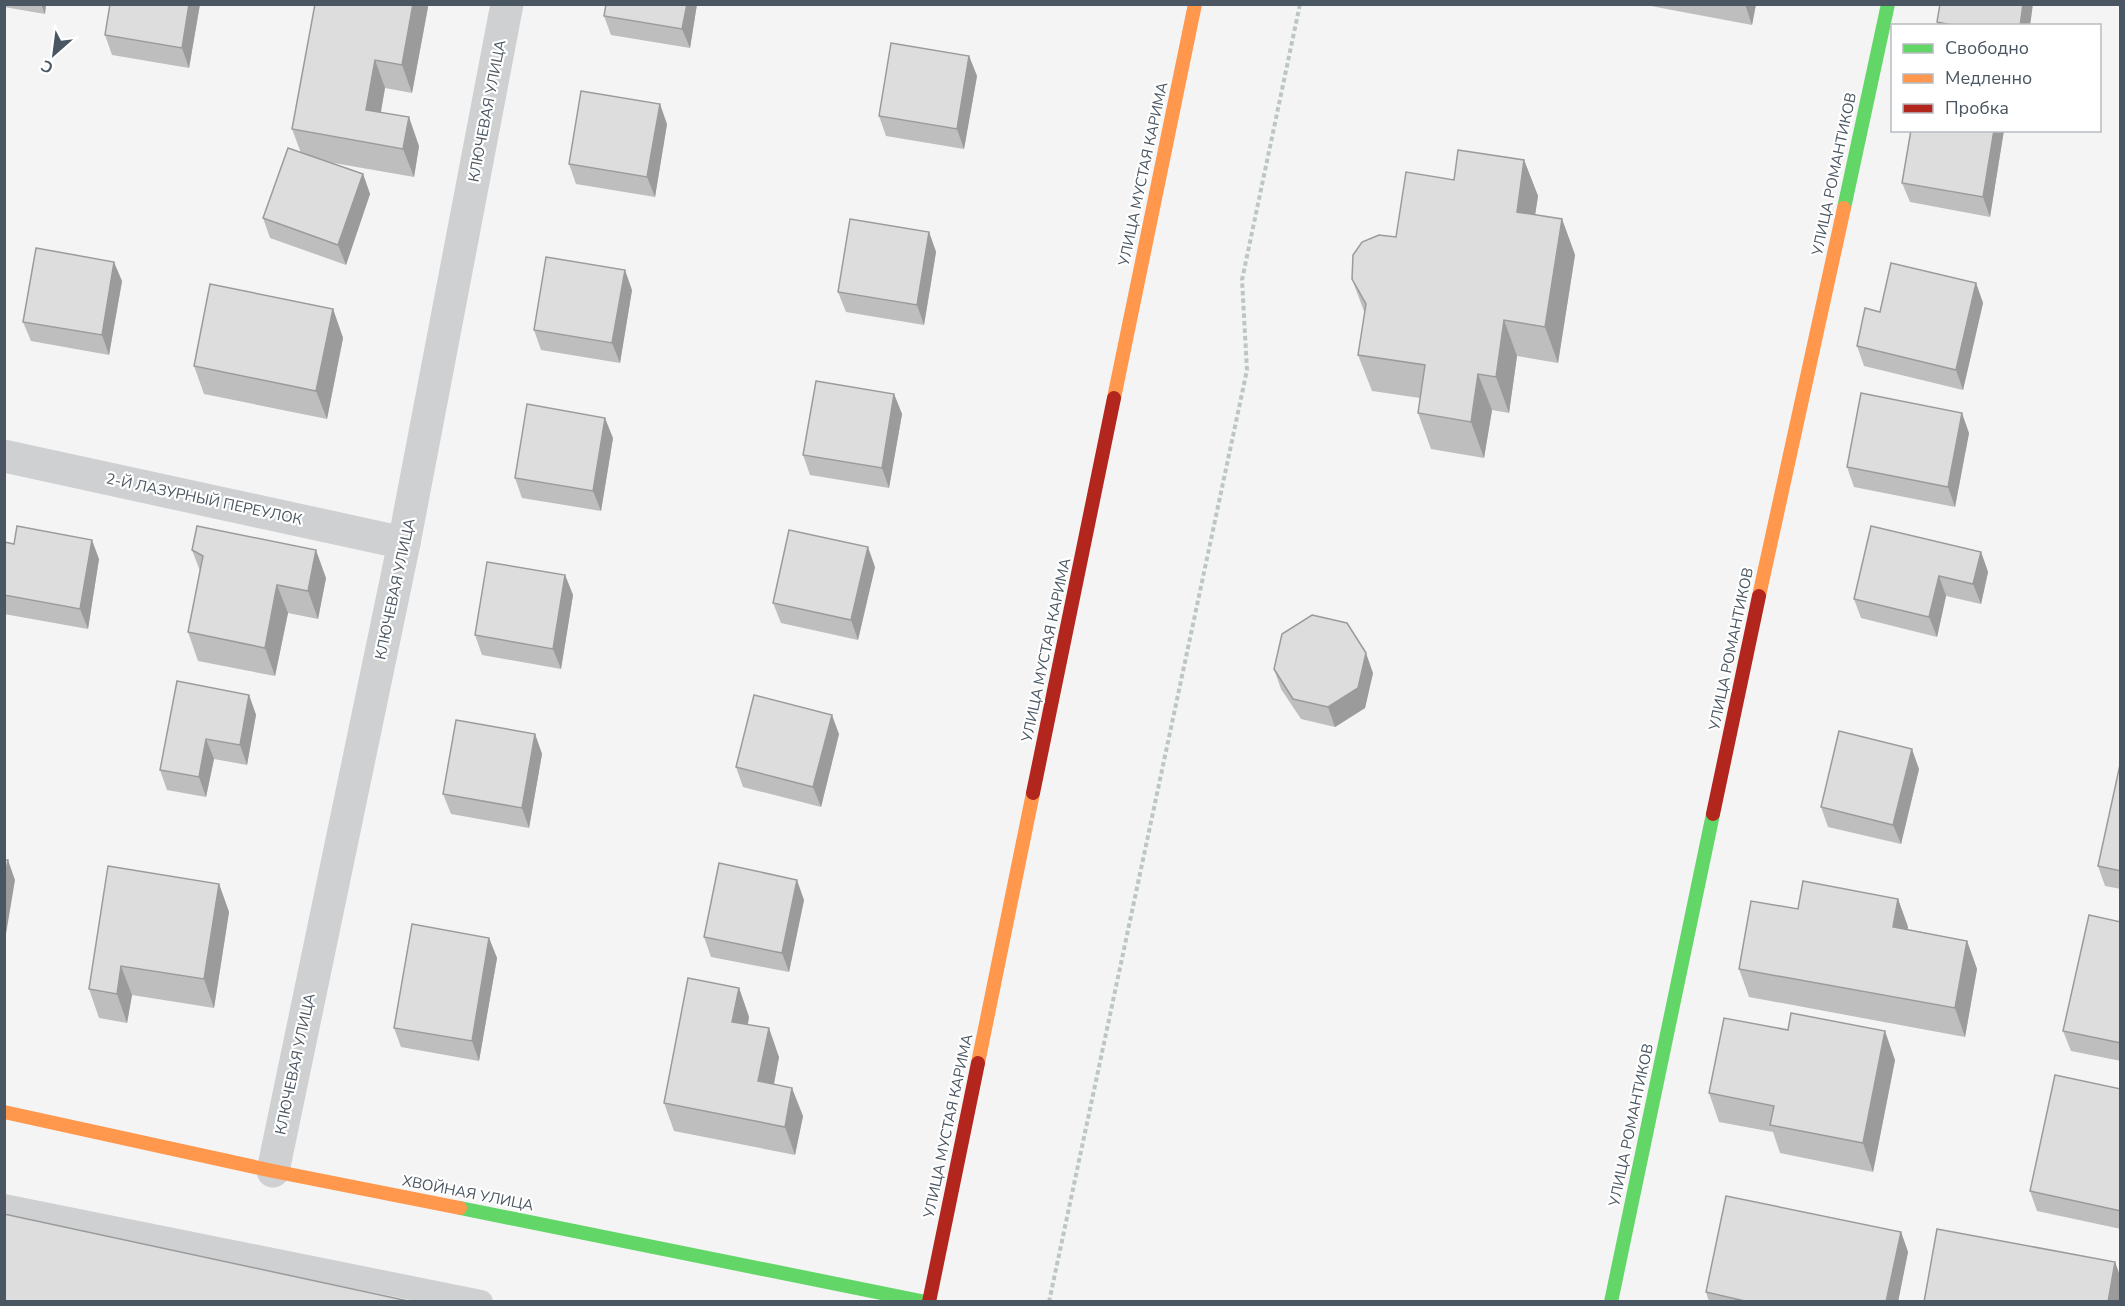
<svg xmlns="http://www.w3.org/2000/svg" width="2125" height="1306" viewBox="0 0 2125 1306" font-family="'Nunito Sans',sans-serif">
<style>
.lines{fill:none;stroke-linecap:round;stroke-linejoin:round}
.path{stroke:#bcc7c4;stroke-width:4;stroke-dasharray:4.5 3;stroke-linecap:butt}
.lane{stroke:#ced0d2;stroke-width:24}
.street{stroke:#ced0d2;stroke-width:33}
.fast{stroke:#63d668;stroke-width:14}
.slow{stroke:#ff974d;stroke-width:14}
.jam{stroke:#b3261e;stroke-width:14}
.wall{fill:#bebebf}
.shaded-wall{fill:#9b9b9b}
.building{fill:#ddddde;stroke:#9b9b9b;stroke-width:1.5}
.labels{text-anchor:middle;stroke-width:4.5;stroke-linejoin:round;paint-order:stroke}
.street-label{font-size:15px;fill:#4a5661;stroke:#fff}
</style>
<rect width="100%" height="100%" fill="#f4f4f4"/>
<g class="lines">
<path class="path" d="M1049,1302L1247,370L1242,280L1300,4"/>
<path class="lane" d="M4,1206L481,1302"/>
<g class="street">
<path d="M4,456L404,543"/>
<path d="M273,1171L404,543L507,4"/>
</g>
<g class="fast">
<path d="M1844,208L1888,4"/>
<path d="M460,1208L926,1302"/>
<path d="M1611,1302L1713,814"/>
</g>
<g class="slow">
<path d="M1114,398L1195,4"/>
<path d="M1759,596L1844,208"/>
<path d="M978,1063L1033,793"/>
<path d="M4,1112L273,1171L460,1208"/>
</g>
<g class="jam">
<path d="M1033,793L1114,398"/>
<path d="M1713,814L1759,596"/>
<path d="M929,1302L978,1063"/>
</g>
</g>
<g class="wall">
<path d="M4,4H46L45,14L4,7Z"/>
<path d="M200,4L189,68L112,55L105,35Z"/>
<path d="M315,4H427L428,7L412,93L385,88L381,112L419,146L414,177L328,162L363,174L370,194L346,265L270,238L263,218L301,153L292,129Z"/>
<path d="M606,4H697L690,48L611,35L604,16Z"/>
<path d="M1640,4H1756L1752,25Z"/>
<path d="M1937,22L2030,26H1938Z"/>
<path d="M969,56L977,76L964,149L886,136L879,116Z"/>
<path d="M667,124L655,197L576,184L569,164Z"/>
<path d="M2004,130L1990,217L1910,202L1902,183Z"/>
<path d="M1524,160L1538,196L1535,215L1562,219L1575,255L1558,363L1517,356L1509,413L1492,410L1484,458L1431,449L1418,413L1420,398L1372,391L1358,355L1365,314L1352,279L1396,237L1454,180Z"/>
<path d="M929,232L936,252L924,325L846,312L838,292Z"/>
<path d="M122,281L109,355L31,341L23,322Z"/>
<path d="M1976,283L1983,303L1963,390L1864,366L1857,346Z"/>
<path d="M632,290L620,363L541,350L534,330Z"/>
<path d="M333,309L343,338L327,419L204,394L194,366Z"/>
<path d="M894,394L902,414L889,488L810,475L803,455Z"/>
<path d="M1969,433L1955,507L1854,487L1847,467Z"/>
<path d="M613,438L601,511L522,498L515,478Z"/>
<path d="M4,542L99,559L88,629L4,614Z"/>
<path d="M192,550L326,578L318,619L288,613L275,676L198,661L188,632L200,571Z"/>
<path d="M1981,552L1988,572L1981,604L1946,596L1937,637L1861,618L1854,599Z"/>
<path d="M875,567L858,640L781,623L773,603Z"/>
<path d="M565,575L573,595L561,669L482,655L475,635Z"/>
<path d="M1274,669L1373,673L1365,708L1335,727L1301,719L1281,689Z"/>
<path d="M249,695L256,715L247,765L214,759L206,797L167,790L160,770Z"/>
<path d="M535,734L542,754L529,828L451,814L443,794Z"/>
<path d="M839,734L821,807L743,787L736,767Z"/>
<path d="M2121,760V889L2105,886L2098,866Z"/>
<path d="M1919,769L1901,844L1828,827L1821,807Z"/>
<path d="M219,884L229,912L214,1008L132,995L127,1023L99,1018L89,989Z"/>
<path d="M1898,899L1908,927V929L1967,941L1977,969L1965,1037L1749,997L1739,969L1798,909Z"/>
<path d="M804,900L789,972L711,957L704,937Z"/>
<path d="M2121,922V1061L2071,1051L2063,1031Z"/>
<path d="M489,938L497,958L479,1061L401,1047L394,1028Z"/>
<path d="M739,988L749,1017L748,1024L779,1057L774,1084L803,1116L795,1155L674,1131L664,1103Z"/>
<path d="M1895,1060L1873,1172L1780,1153L1773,1132L1719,1122L1709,1093Z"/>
<path d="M2121,1089V1229L2037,1211L2030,1191Z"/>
<path d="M1901,1232L1908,1252L1898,1302H1709L1706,1292Z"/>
</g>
<g class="shaded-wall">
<path d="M41,4H46L45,14Z"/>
<path d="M189,4H200L189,68L182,48Z"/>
<path d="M413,4H427L428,7L412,93L402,65Z"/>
<path d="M687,4H697L690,48L682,29Z"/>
<path d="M1745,4H1756L1752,25Z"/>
<path d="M2023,4H2033L2030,26H2020Z"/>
<path d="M969,56L977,76L964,149L957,129Z"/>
<path d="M375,60L385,88L376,138L366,110Z"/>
<path d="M660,104L667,124L655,197L647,177Z"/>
<path d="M409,117L419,146L414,177L403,149Z"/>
<path d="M1994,130H2004L1990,217L1983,197Z"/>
<path d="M1524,160L1538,196L1530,248L1517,212Z"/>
<path d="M363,174L370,194L346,265L338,245Z"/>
<path d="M1562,219L1575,255L1558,363L1545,327Z"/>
<path d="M929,232L936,252L924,325L917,305Z"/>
<path d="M114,262L122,281L109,355L102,335Z"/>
<path d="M625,270L632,290L620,363L612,343Z"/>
<path d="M1976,283L1983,303L1963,390L1956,370Z"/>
<path d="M333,309L343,338L327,419L316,391Z"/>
<path d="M1504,320L1517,356L1509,413L1496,377Z"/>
<path d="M1478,374L1492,410L1484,458L1471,422Z"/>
<path d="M894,394L902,414L889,488L882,468Z"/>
<path d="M1962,413L1969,433L1955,507L1948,487Z"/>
<path d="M605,418L613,438L601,511L593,491Z"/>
<path d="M92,540L99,559L88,629L80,609Z"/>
<path d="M868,547L875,567L858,640L851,620Z"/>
<path d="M316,550L326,578L318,619L308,591Z"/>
<path d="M1981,552L1988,572L1981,604L1973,584Z"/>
<path d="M565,575L573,595L561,669L553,649Z"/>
<path d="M1939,576L1946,596L1937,637L1929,617Z"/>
<path d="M277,585L288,613L275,676L265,648Z"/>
<path d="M1366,653L1373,673L1365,708L1335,727L1328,707Z"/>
<path d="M249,695L256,715L247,765L240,745Z"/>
<path d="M832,715L839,734L821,807L813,787Z"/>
<path d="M535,734L542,754L529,828L522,808Z"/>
<path d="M206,739L214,759L206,797L199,777Z"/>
<path d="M1912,749L1919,769L1901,844L1893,825Z"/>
<path d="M8,860L15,880L4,946V882Z"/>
<path d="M797,880L804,900L789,972L782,953Z"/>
<path d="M219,884L229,912L214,1008L204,979Z"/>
<path d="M1898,899L1908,927L1904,955L1893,927Z"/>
<path d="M489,938L497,958L479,1061L472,1041Z"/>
<path d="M1967,941L1977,969L1965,1037L1955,1008Z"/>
<path d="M121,966L132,995L127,1023L117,994Z"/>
<path d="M739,988L749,1017L743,1050L732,1022Z"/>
<path d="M769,1028L779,1057L769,1109L758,1081Z"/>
<path d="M1885,1031L1895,1060L1873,1172L1863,1143Z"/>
<path d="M792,1088L803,1116L795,1155L785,1127Z"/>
<path d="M1901,1232L1908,1252L1898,1302H1886Z"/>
<path d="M2115,1262L2121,1278V1291L2119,1302H2108Z"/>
</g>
<g class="building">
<path d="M110,4H189L182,48L105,35Z"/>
<path d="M315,4H413L402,65L375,60L366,110L409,117L403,149L292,129Z"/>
<path d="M606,4H687L682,29L604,16Z"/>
<path d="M1940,4H2023L2020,26H1957L1937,22Z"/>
<path d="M891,43L969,56L957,129L879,116Z"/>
<path d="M581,91L660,104L647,177L569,164Z"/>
<path d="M1911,130H1994L1983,197L1902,183Z"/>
<path d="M288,148L363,174L338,245L263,218Z"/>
<path d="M1458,150L1524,160L1517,212L1562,219L1545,327L1504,320L1496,377L1478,374L1471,422L1418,413L1425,365L1358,355L1366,304L1352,279L1353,255L1362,242L1379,235L1396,237L1406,172L1454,180Z"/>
<path d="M850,219L929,232L917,305L838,292Z"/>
<path d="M36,248L114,262L102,335L23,322Z"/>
<path d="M546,257L625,270L612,343L534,330Z"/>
<path d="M1891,263L1976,283L1956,370L1857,346L1865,308L1880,312Z"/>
<path d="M210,284L333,309L316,391L194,366Z"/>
<path d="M816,381L894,394L882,468L803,455Z"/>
<path d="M1861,393L1962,413L1948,487L1847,467Z"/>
<path d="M527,404L605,418L593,491L515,478Z"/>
<path d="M17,526L92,540L80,609L4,595V542L14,544Z"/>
<path d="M197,526L316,550L308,591L277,585L265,648L188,632L203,556L192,550Z"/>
<path d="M1871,526L1981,552L1973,584L1939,576L1929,617L1854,599Z"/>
<path d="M789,530L868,547L851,620L773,603Z"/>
<path d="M487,562L565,575L553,649L475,635Z"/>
<path d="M1312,615L1347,623L1366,653L1358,688L1328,707L1293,699L1274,669L1282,634Z"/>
<path d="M177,681L249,695L240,745L206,739L199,777L160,770Z"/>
<path d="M754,695L832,715L813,787L736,767Z"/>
<path d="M456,720L535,734L522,808L443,794Z"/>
<path d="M1839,731L1912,749L1893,825L1821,807Z"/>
<path d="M2121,760V871L2098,866Z"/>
<path d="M4,860H8L4,882Z"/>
<path d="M719,863L797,880L782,953L704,937Z"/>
<path d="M108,866L219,884L204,979L121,966L117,994L89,989Z"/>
<path d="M1803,881L1898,899L1893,927L1967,941L1955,1008L1739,969L1751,901L1798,909Z"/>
<path d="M2089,915L2121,922V1043L2063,1031Z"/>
<path d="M412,924L489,938L472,1041L394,1028Z"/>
<path d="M688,978L739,988L732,1022L769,1028L758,1081L792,1088L785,1127L664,1103Z"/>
<path d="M1791,1013L1885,1031L1863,1143L1770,1125L1774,1106L1709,1093L1724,1018L1788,1030Z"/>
<path d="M2055,1075L2121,1089V1211L2030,1191Z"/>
<path d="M1726,1196L1901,1232L1886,1302H1749L1706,1292Z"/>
<path d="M4,1214L413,1302H4Z"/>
<path d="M1937,1229L2115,1262L2108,1302H1924Z"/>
</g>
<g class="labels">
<g class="street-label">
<text transform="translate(487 111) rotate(-79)" y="5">КЛЮЧЕВАЯ УЛИЦА</text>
<text transform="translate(1143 174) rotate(-78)" y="5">УЛИЦА МУСТАЯ КАРИМА</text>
<text transform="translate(1834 174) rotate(-78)" y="5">УЛИЦА РОМАНТИКОВ</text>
<text transform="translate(204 499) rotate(12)" y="5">2-Й ЛАЗУРНЫЙ ПЕРЕУЛОК</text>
<text transform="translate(395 589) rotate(-78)" y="5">КЛЮЧЕВАЯ УЛИЦА</text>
<text transform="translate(1731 649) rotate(-78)" y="5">УЛИЦА РОМАНТИКОВ</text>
<text transform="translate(1046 650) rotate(-78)" y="5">УЛИЦА МУСТАЯ КАРИМА</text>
<text transform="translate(295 1064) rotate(-78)" y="5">КЛЮЧЕВАЯ УЛИЦА</text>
<text transform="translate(1631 1125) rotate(-78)" y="5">УЛИЦА РОМАНТИКОВ</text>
<text transform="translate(948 1126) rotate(-78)" y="5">УЛИЦА МУСТАЯ КАРИМА</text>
<text transform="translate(468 1193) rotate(11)" y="5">ХВОЙНАЯ УЛИЦА</text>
</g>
</g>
<rect width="2125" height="1306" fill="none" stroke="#4a5661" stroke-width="12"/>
<rect x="1891" y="24" width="210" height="108" fill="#ffffff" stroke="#b7bbc0" stroke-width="1.5"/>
<rect x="1903" y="44" width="30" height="9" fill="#63d668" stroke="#b7bbc0" stroke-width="1.5"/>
<text x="1945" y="54" font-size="18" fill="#4a5661">Свободно</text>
<rect x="1903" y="74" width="30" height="9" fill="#ff974d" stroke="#b7bbc0" stroke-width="1.5"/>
<text x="1945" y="84" font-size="18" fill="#4a5661">Медленно</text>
<rect x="1903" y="104" width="30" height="9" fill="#b3261e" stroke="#b7bbc0" stroke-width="1.5"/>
<text x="1945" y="114" font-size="18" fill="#4a5661">Пробка</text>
<g transform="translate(54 54) rotate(208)" stroke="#ffffff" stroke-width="4.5" paint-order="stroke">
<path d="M0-4.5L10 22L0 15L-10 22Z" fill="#4a5661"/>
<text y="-9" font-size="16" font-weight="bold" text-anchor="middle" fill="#4a5661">С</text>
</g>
</svg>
